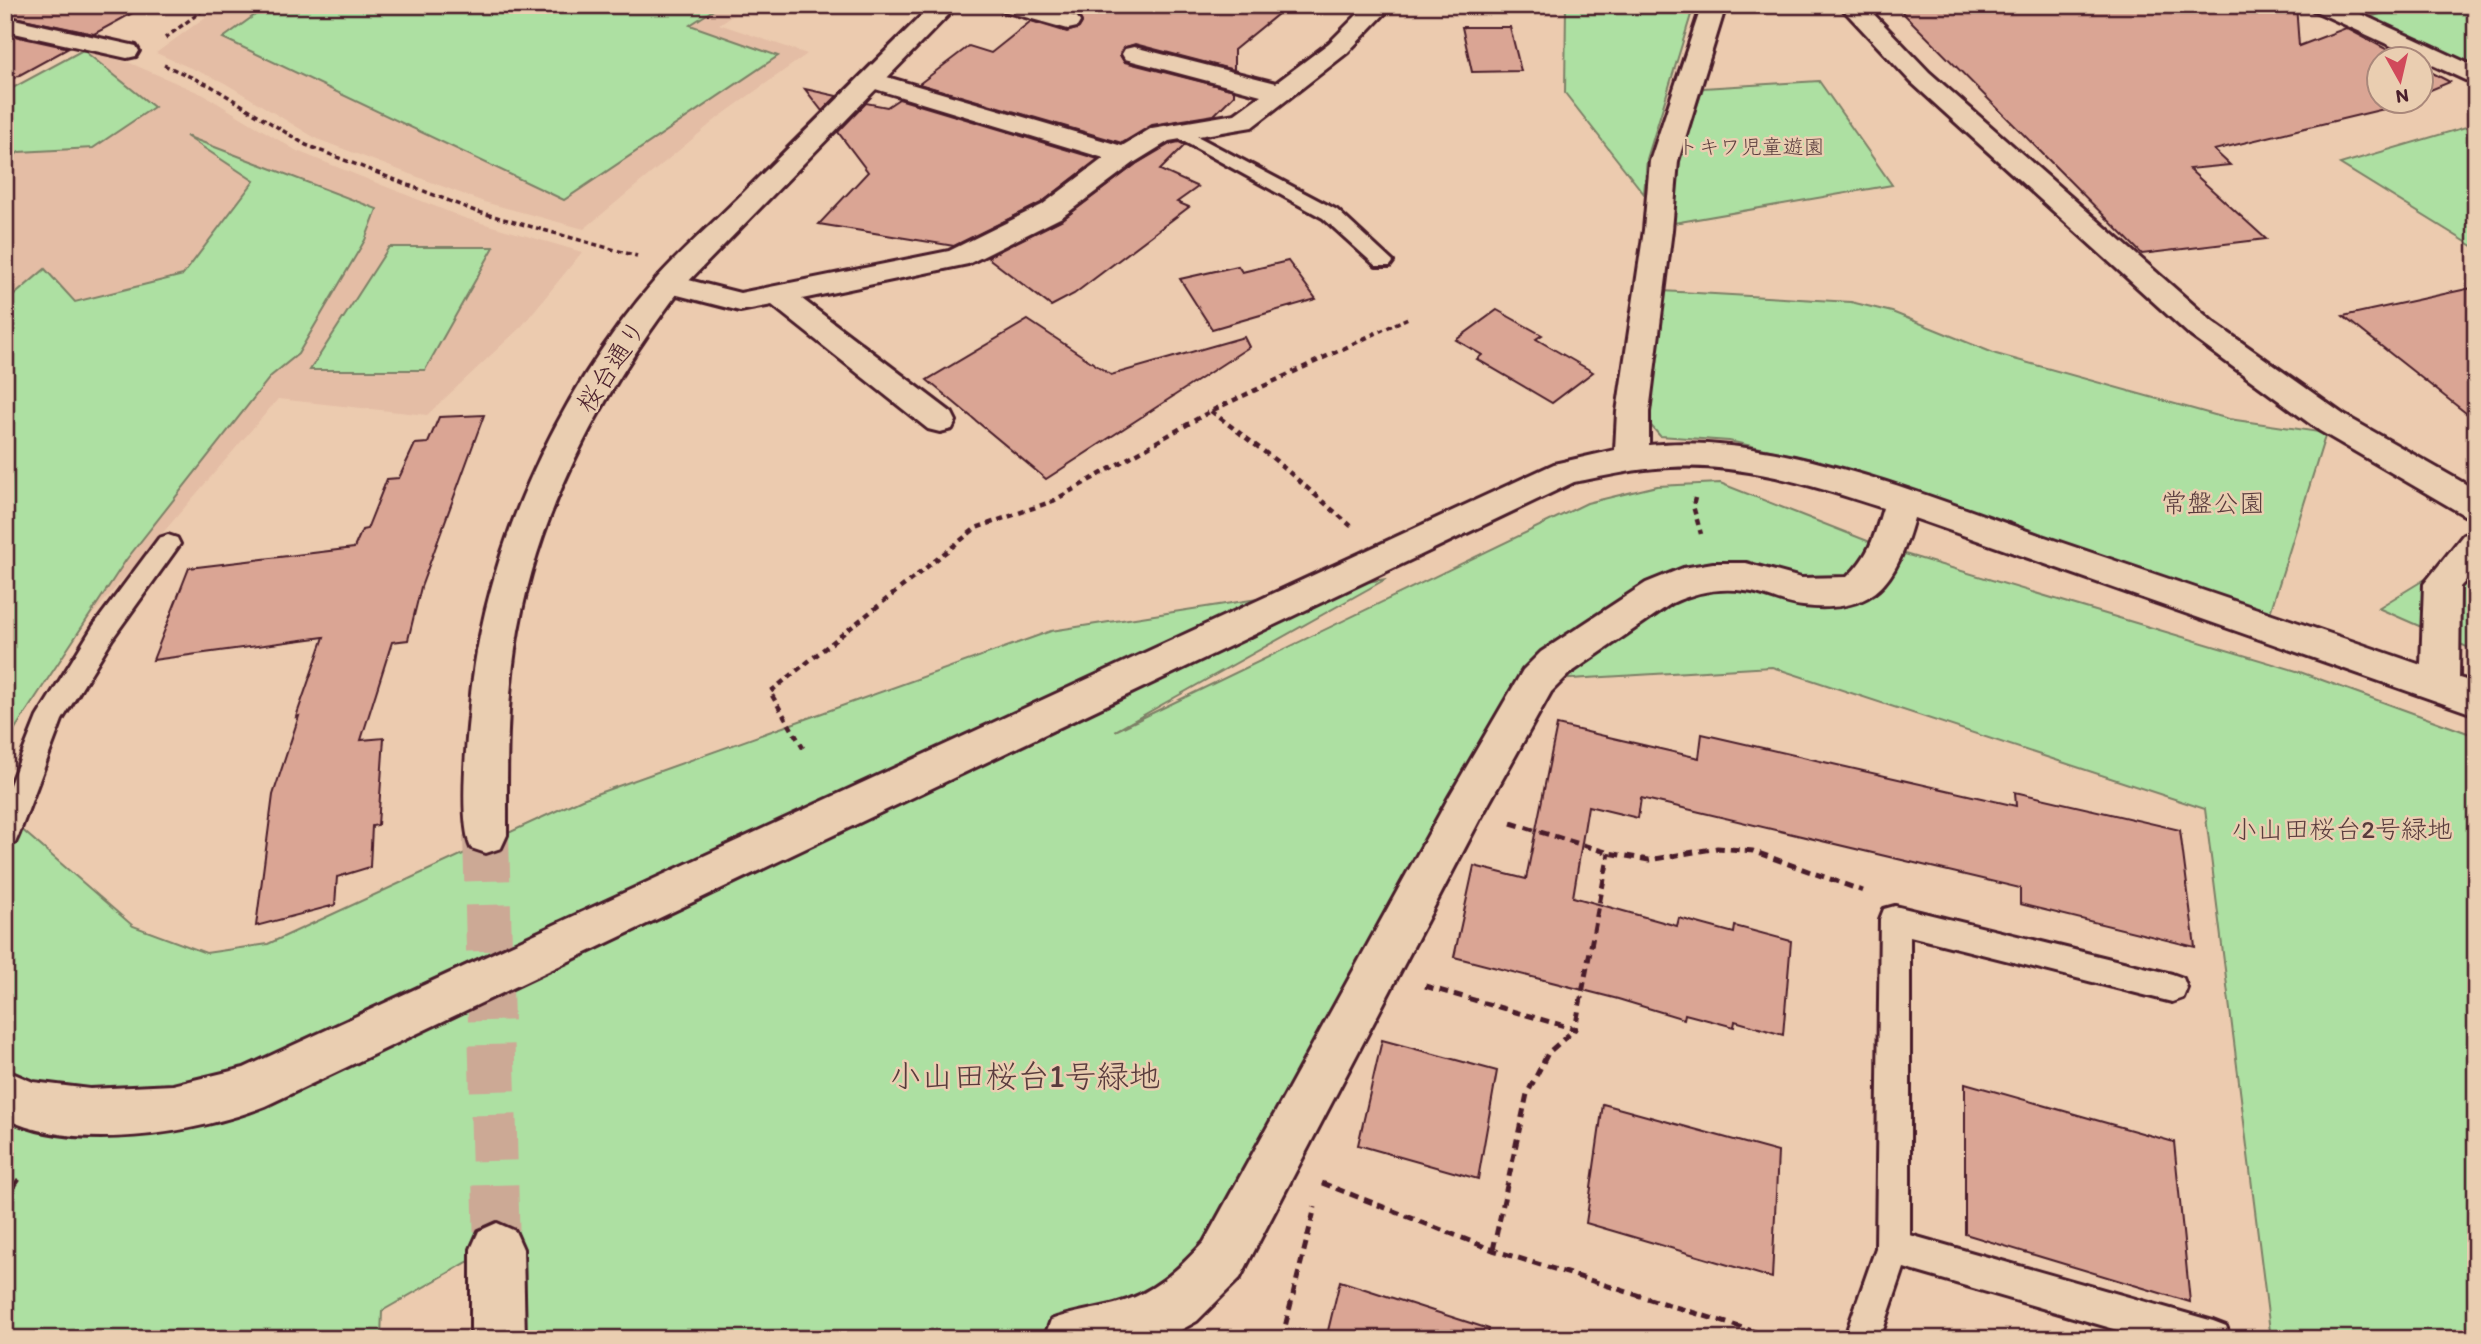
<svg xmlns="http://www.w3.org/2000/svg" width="2481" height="1344" viewBox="0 0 2481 1344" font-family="Itim,'Klee One',sans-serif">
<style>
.built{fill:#e4bda5}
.green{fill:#ade0a2;stroke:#7c8066;stroke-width:2}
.building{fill:#daa594;stroke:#4a1f2b;stroke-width:2}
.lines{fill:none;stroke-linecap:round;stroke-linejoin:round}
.secondary-tunnel{stroke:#cca995;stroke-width:46;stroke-dasharray:46 24;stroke-linecap:butt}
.lane-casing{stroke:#4a1f2b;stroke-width:6}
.street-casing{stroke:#4a1f2b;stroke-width:6}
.secondary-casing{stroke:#4a1f2b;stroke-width:6}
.path-far2{stroke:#4a1f2b;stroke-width:3.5;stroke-dasharray:5 3.5;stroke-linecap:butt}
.path-far1{stroke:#4a1f2b;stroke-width:4.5;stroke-dasharray:6 5;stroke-linecap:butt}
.path{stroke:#4a1f2b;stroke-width:5;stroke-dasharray:9 6;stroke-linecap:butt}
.lane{fill:#eaceb1;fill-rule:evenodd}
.street{fill:#eaceb1;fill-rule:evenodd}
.secondary{fill:#eaceb1;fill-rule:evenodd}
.labels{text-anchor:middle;stroke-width:5;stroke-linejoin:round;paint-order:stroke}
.far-park-label{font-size:21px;fill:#593c3d;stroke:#eaceb1}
.street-label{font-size:26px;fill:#4a1f2b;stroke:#eaceb1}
.park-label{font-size:26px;fill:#593c3d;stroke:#eaceb1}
.near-park-label{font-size:32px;fill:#593c3d;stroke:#eaceb1}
</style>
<rect width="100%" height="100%" fill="#eccbaf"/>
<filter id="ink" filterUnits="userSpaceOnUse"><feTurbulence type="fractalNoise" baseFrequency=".0143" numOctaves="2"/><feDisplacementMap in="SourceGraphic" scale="14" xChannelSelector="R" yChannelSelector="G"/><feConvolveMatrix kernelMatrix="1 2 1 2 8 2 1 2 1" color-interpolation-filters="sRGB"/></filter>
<g filter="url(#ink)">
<g class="built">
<path d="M222,5H751L719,24L807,54L719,117L584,229L484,202L317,139L223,82L156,53Z"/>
<path d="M83,50L130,63L204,95L297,151L464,218L582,252L522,326L427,415L278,399L5,716V92Z"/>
</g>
<g class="green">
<path d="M269,5H721L690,25L778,56L564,200L223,38Z"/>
<path d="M1566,5H1694L1647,159L1644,194L1565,93Z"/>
<path d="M2417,5H2453L2476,16V69L2364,18Z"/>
<path d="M83,50L154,107L93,148L19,152L5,163V92Z"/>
<path d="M1819,81L1892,185L1674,223L1679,160L1703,88Z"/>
<path d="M2476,124V248L2340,164Z"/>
<path d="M186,136L377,209L365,240L298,354L271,376L126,560L5,744V580L12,462L5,458V303L45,269L75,302L183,275L254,181Z"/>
<path d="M389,247H494L425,370H310Z"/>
<path d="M1662,291L1851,302L1892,312L1996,354L2229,419L2326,433L2270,613L1908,489L1815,460L1729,441L1660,436L1646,420Z"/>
<path d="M1720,483L1888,549L2300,672L2476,736V1339H2271L2205,809L1772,667L1537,681L1222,1260L1070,1339H498L497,1245L382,1311L381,1339H5V815L133,926L206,953L268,944L582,799L1051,631L1386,579L1115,731L1587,503L1657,486Z"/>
<path d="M2476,548V651L2378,608Z"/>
</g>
<g class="building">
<path d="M5,5H147L94,34L5,15Z"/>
<path d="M1052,5H1289L1234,50V70L1135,44L1123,48L1120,55L1124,62L1234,90V95L1214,115L1152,125L1122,143L919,84L969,46L991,53L1031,21L1067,32L1079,28L1082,23L1079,16L1050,7Z"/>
<path d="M1895,5H2296L2299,46L2346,28L2407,60H2379V102H2403L2384,109L2214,150L2230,165L2189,169L2266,239L2142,254Z"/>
<path d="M1462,27H1510L1521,71L1472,72Z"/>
<path d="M5,34L69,48L5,83Z"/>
<path d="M2421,67L2450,82L2421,94Z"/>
<path d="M805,89L837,96L822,111Z"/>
<path d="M899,99L1098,159L1041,203L954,246L819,224L868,172L838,132L866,103L887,107Z"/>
<path d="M1179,142L1185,145L1160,170L1198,187L1177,202L1189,207L1074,294L1051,306L987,257L1063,219L1136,164L1170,144Z"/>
<path d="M1288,261L1316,299L1212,329L1180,279L1238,266L1242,272Z"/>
<path d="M2476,287V421L2343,316Z"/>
<path d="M1497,310L1542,335L1536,339L1593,372L1552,403L1477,359L1482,355L1456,340Z"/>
<path d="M1028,320L1111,375L1244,337L1249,347L1046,479L927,380Z"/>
<path d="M484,415L421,587L408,640L392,642L361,740L384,738L378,825L372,826L370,867L337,877L335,905L256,926L273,795L299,716L296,717L324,637L153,660L189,568L354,548L362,530L367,529L387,479L399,478L415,444L428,443L439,417Z"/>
<path d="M1557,725L1699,758L1702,734L2016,806L2015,792L2180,830L2195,947L2020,904V888L1641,798L1638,818L1588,806L1573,897L1677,926L1679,918L1734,933L1735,926L1791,941L1783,1035L1735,1021L1734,1027L1685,1014L1684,1019L1618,999L1454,957L1474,866L1526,879Z"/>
<path d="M1382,1040L1497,1071L1478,1179L1358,1145Z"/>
<path d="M1965,1083L2174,1142L2190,1302L1965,1234Z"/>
<path d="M1603,1104L1778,1152L1772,1278L1586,1223Z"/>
<path d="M1340,1281L1489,1329L1487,1339H1326Z"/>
</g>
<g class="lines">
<path class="secondary-tunnel" d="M486,835L497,1249"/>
<defs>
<g id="lane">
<path d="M1178,126L1337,210L1393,262L1390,266H1376L1323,218L1172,135L1169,131Z"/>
<path d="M168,535L177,538L180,544L112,639L62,720L19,834L15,843L5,846V797L37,717L94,625L159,538Z"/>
<path d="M1895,906L2172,974L2183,978L2187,988L2183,998L2172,1002L1910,936V1235L2213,1321L2226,1326L2231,1339H2149L1904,1268L1880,1339H1844L1876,1248L1880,919L1884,909Z"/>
</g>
<g id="street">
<path d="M996,5H1035L1077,17L1080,22L1077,27L1068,29L1000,10Z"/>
<path d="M1367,5H1393L1347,53L1252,127L1169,141L1135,162L1062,217L968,264L802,299L952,413L956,421L952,429L940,432L928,429L772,305L740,311L658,290L654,284L658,278L669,275L740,293L949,251L1042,205L1104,158L862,85L858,80L862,75L871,72L880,75L1122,146L1152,128L1235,114L1261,95L1125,59L1122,54L1125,49L1134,47L1276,83L1329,43Z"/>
<path d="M1702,5H1726L1678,161L1672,230L1649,412V445C1771,432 1924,495 2039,535C2167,578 2294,621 2421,665L2424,584L2463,535L2476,531V569L2460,587L2459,678L2476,683V715L1914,518C1896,583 1875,614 1803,606C1783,604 1765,593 1745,591C1720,587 1695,592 1672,603L1569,674L1551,692L1479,821L1240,1278L1197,1321L1165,1339H1044L1051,1320C1072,1312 1093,1310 1115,1304C1153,1294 1178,1270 1204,1242L1449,797L1523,670L1541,652L1646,583L1683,568L1713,563H1746L1801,578L1847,577C1870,555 1874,537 1883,508C1814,486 1744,463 1671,467C1638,468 1606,476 1574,482L265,1106C196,1134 73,1153 5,1118V1070L33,1082L90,1089L173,1085L244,1068L1554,464L1615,450L1617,412L1644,230L1650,161Z"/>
<path d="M1839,5H1865L1929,72L2213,322L2344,415L2476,490V518L2464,515L2320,431L2191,336L1911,82Z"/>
<path d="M2309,5H2341L2476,67V85L2313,10Z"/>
<path d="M5,17L136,46L139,51L136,56L127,58L5,31Z"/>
</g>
<g id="secondary">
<path d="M932,5H958L680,290C599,397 535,515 515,649C506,711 507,773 507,835L501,848L486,853L471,848C459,822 466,748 469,717C480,560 554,395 658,277C686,246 719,218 748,188C810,127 871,66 932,5Z"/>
<path d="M497,1223L515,1231L523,1249L525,1339H471V1249L479,1231Z"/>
</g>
</defs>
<use href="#lane" class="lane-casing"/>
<use href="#street" class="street-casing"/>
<use href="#secondary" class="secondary-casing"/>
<g class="path-far2">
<path d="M165,38L210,5"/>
<path d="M164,65L211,86L306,145L475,211L637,256"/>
<path d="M1372,335L1410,317"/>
</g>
<g class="path-far1">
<path d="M1211,411L1275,460L1351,526"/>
<path d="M1695,498L1693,506L1701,534"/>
<path d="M803,748L770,692L976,528L1053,501L1211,411L1376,333"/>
</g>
<g class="path">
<path d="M1511,823L1609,853L1649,860L1717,848L1753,851L1863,891"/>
<path d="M1425,986L1575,1029L1609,853"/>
<path d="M1322,1183L1493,1250L1778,1339"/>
<path d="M5,1199L22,1175"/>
<path d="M1493,1250L1527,1094L1548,1053L1575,1029"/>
<path d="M1282,1339L1315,1207"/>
</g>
<use href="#lane" class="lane"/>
<use href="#street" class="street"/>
<use href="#secondary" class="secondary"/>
</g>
</g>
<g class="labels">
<g class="far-park-label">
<text x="1751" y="154">トキワ児童遊園</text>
</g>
<g class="street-label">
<text transform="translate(611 366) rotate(-57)" y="9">桜台通り</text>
</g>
<g class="park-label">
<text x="2213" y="512">常盤公園</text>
<text x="2342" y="838">小山田桜台2号緑地</text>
</g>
<g class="near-park-label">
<text x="1025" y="1087">小山田桜台1号緑地</text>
</g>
</g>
<rect width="2481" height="1344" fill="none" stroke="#eaceb1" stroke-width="28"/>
<rect x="14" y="14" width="2453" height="1316" fill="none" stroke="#4a1f2b" stroke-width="2.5" filter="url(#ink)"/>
<g transform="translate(2400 80) rotate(172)"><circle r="33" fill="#eaceb1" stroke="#aa887b" stroke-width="2"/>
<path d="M0-5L12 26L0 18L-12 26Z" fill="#d1495b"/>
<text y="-10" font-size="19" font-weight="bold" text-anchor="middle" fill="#4a1f2b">N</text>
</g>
</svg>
